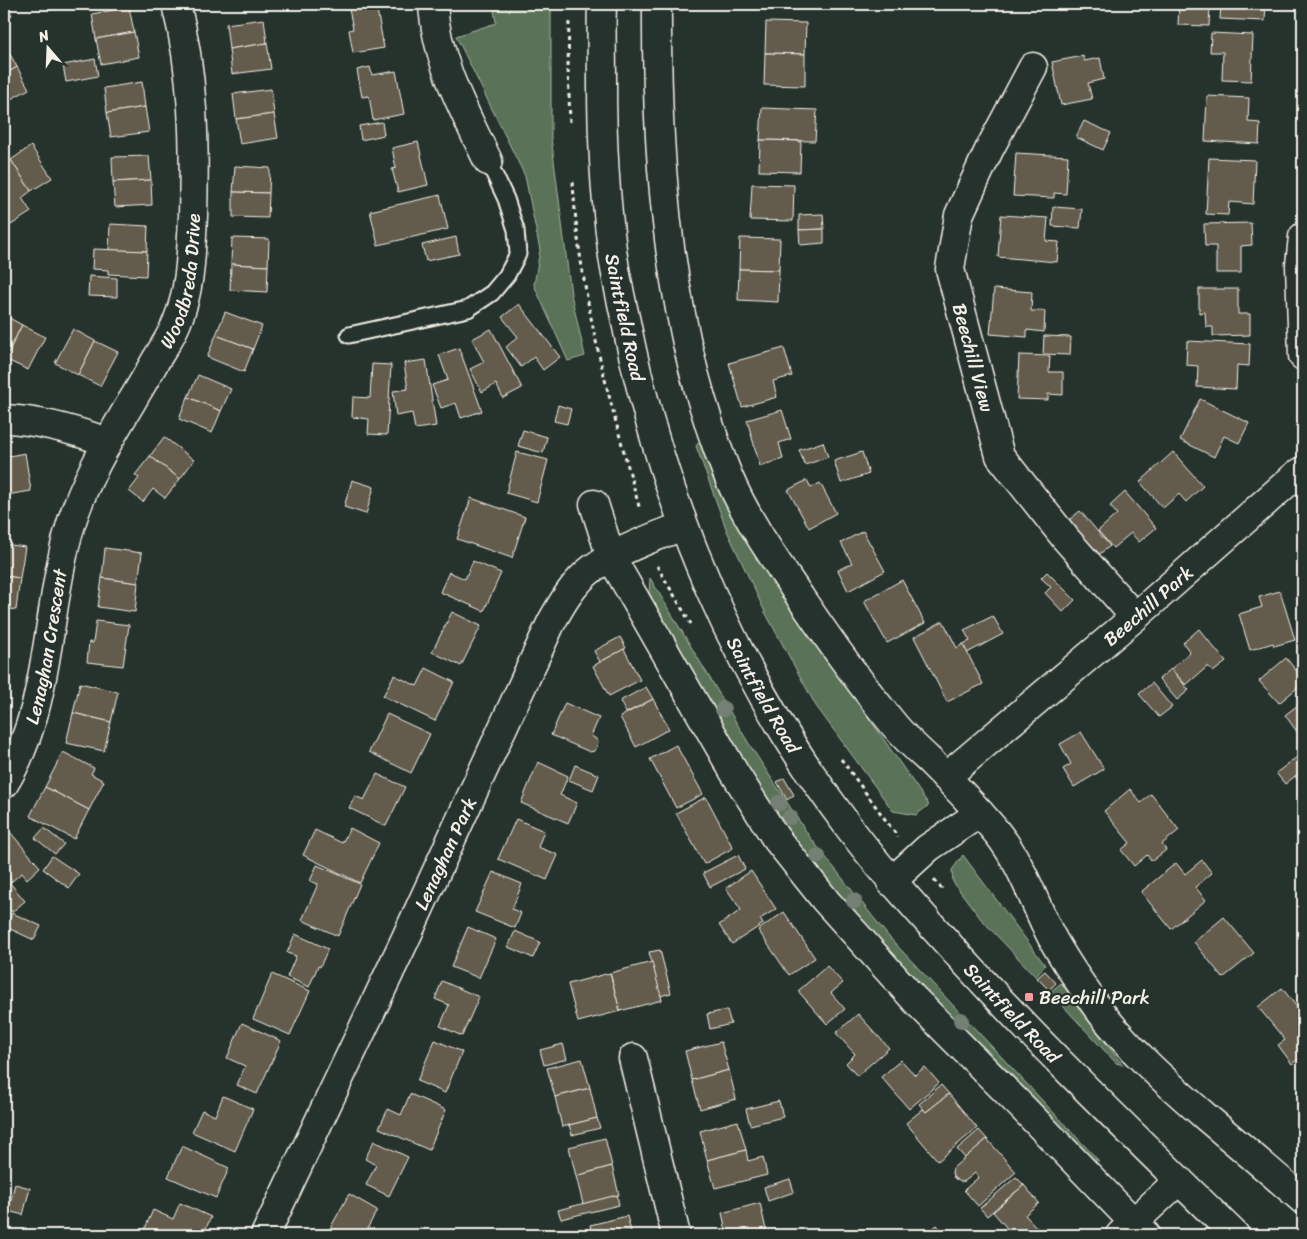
<svg xmlns="http://www.w3.org/2000/svg" width="1307" height="1239" viewBox="0 0 1307 1239" font-family="Sriracha,sans-serif">
<style>
.green{fill:#5a7358;stroke:#a7b2a0}
.building{fill:#645c4e;stroke:#f4f1e8}
.lines{fill:none;stroke-linecap:round;stroke-linejoin:round}
.lane-casing{stroke:#f4f1e8;stroke-width:19}
.street-casing{stroke:#f4f1e8;stroke-width:31}
.highway-casing{stroke:#f4f1e8;stroke-width:31}
.path{stroke:#f4f1e8;stroke-width:3;stroke-dasharray:4 4;stroke-linecap:butt}
.lane{stroke:#26332d;stroke-width:15}
.street{stroke:#26332d;stroke-width:28}
.highway{stroke:#26332d;stroke-width:28}
.tree{fill:#758074}
.poi-dot{fill:#ff9aa2;stroke:#26332d;stroke-width:2}
.labels{text-anchor:middle;stroke-width:4.5;stroke-linejoin:round;paint-order:stroke}
.street-label{font-size:19px;fill:#f4f1e8;stroke:#26332d}
.poi-label{font-size:19px;fill:#f4f1e8;stroke:#26332d;text-anchor:start}
</style>
<rect width="100%" height="100%" fill="#26332d"/>
<filter id="ink" filterUnits="userSpaceOnUse"><feTurbulence type="fractalNoise" baseFrequency=".02" numOctaves="2"/><feDisplacementMap in="SourceGraphic" scale="10" xChannelSelector="R" yChannelSelector="G"/><feConvolveMatrix kernelMatrix="1 2 1 2 8 2 1 2 1" color-interpolation-filters="sRGB"/></filter>
<g filter="url(#ink)">
<g class="green">
<path d="M493,4H551V137L571,294L585,356L568,361L534,285L540,250L525,176L456,36L496,23Z"/>
<path d="M699,442L724,499L743,536L929,805L916,815L893,811L816,706L765,612L727,531L696,446Z"/>
<path d="M650,578L751,747L809,836L889,937L1099,1161L1092,1158L920,985L839,895L789,835L744,768L649,593Z"/>
<path d="M963,855L1045,965L1036,977L981,919L953,882L952,870Z"/>
<path d="M1061,983L1118,1059L1123,1065L1116,1063L1050,992Z"/>
</g>
<g class="building">
<path d="M4,4H6L12,15L4,20Z"/>
<path d="M48,4H77L50,10Z"/>
<path d="M376,4L384,48L353,53L349,30L353,29L349,9Z"/>
<path d="M1179,4L1210,5L1209,26L1178,25Z"/>
<path d="M1221,4H1266L1265,21L1220,19Z"/>
<path d="M129,7L134,32L96,39L92,14Z"/>
<path d="M264,19L267,43L229,49L226,24Z"/>
<path d="M766,22L806,23L805,54L765,53Z"/>
<path d="M134,32L139,57L101,64L96,39Z"/>
<path d="M1211,33L1253,35L1251,81L1222,80L1223,52H1210Z"/>
<path d="M267,43L271,69L232,74L229,49Z"/>
<path d="M5,45L17,67L4,75V46Z"/>
<path d="M765,53L805,54V86L764,85Z"/>
<path d="M1083,56L1084,61L1100,58L1104,79L1088,83L1092,99L1061,105L1052,62Z"/>
<path d="M95,59L98,76L66,82L63,65Z"/>
<path d="M17,67L29,89L4,103V75Z"/>
<path d="M370,67L372,75L396,71L404,114L373,120L369,96L362,97L357,70Z"/>
<path d="M142,82L145,107L107,113L104,88Z"/>
<path d="M271,89L274,114L236,119L233,94Z"/>
<path d="M1207,96L1249,98L1248,122L1260,123L1259,144L1205,141Z"/>
<path d="M145,107L149,132L111,137L107,113Z"/>
<path d="M762,108L817,110L815,141L760,140Z"/>
<path d="M274,114L278,138L240,144L236,119Z"/>
<path d="M1084,121L1111,133L1103,150L1076,137Z"/>
<path d="M382,122L384,135L361,140L359,126Z"/>
<path d="M760,140L801,141L800,172L759,171Z"/>
<path d="M418,142L428,185L398,192L392,169L396,168L392,148Z"/>
<path d="M31,146L52,178L31,191L11,160Z"/>
<path d="M1016,153L1068,156L1066,194L1054,193V198L1013,196Z"/>
<path d="M149,156L151,180L113,182L112,157Z"/>
<path d="M1209,158L1255,160L1253,204L1229,202L1228,215L1206,214Z"/>
<path d="M11,160L31,191L22,198L31,212L11,225L4,213V164Z"/>
<path d="M235,166L270,168L269,193L233,192Z"/>
<path d="M151,180L152,205L115,207L113,182Z"/>
<path d="M752,184L794,185L793,221L750,220Z"/>
<path d="M233,192L269,193L268,218L233,217Z"/>
<path d="M440,195L448,229L378,245L370,211Z"/>
<path d="M1053,207L1082,209L1080,228L1052,226Z"/>
<path d="M823,214L824,229L799,230V215Z"/>
<path d="M1001,215L1048,218L1046,241L1059,242L1057,262L998,257Z"/>
<path d="M1251,223L1252,245L1241,246V273H1216V246H1205L1204,224Z"/>
<path d="M110,224L148,226L147,251L109,250Z"/>
<path d="M824,229V243L800,245L799,230Z"/>
<path d="M456,237L459,254L426,261L422,245Z"/>
<path d="M232,238L269,239L268,266L231,264Z"/>
<path d="M740,238L780,239L779,270L739,269Z"/>
<path d="M93,249L147,251L146,276L108,274V270L92,269Z"/>
<path d="M231,264L268,266L267,292L230,290Z"/>
<path d="M739,269L779,270L778,302L738,300Z"/>
<path d="M89,276L117,278V297L88,296Z"/>
<path d="M994,289L1032,292L1031,311H1045L1044,332L1027,330V337L990,334Z"/>
<path d="M1199,289H1238V314H1250V335L1213,336V327H1206L1205,312L1199,313Z"/>
<path d="M519,304L560,357L543,370L534,357L521,367L506,347L518,337L502,317Z"/>
<path d="M225,312L262,326L253,349L216,335Z"/>
<path d="M4,315L22,325L5,359L4,358Z"/>
<path d="M22,325L45,337L28,370L5,359Z"/>
<path d="M73,329L95,341L78,375L55,363Z"/>
<path d="M491,329L522,388L503,398L496,384L482,392L470,369L484,362L472,339Z"/>
<path d="M216,335L253,349L244,372L207,357Z"/>
<path d="M1044,336L1071,337L1070,355L1043,354Z"/>
<path d="M95,341L118,352L100,386L78,375Z"/>
<path d="M1187,341L1250,344L1249,366L1237,365L1236,389L1197,387L1198,366L1186,365Z"/>
<path d="M459,348L482,411L461,418L456,403L441,408L432,385L448,380L439,355Z"/>
<path d="M784,348L792,376L773,381L777,397L742,407L729,363Z"/>
<path d="M1019,355L1050,356L1049,372H1063V395L1048,394V400L1017,399Z"/>
<path d="M426,360L436,426L415,429L412,413L396,416L393,391L408,389L404,363Z"/>
<path d="M372,364L391,365L387,435L368,434L369,419L352,417L353,397L370,398Z"/>
<path d="M198,375L231,389L221,411L188,397Z"/>
<path d="M188,397L221,411L212,433L179,419Z"/>
<path d="M1200,399L1249,423L1239,443L1224,436L1214,457L1180,440Z"/>
<path d="M558,405L571,409L567,424L554,421Z"/>
<path d="M782,410L791,439L779,443L783,459L760,466L747,420Z"/>
<path d="M523,430L547,437L543,453L518,446Z"/>
<path d="M164,437L194,460L180,479L150,456Z"/>
<path d="M823,442L828,457L805,465L799,450Z"/>
<path d="M517,452L548,460L537,502L506,493Z"/>
<path d="M862,452L869,474L841,483L834,461Z"/>
<path d="M1173,452L1203,486L1186,502L1179,494L1163,508L1140,482Z"/>
<path d="M25,453L31,491L6,495L4,479V457Z"/>
<path d="M150,456L180,479L165,498L153,489L143,502L129,491L139,478L135,475Z"/>
<path d="M352,480L374,487L366,514L344,507Z"/>
<path d="M807,480L811,488L820,483L836,513L809,528L788,490Z"/>
<path d="M1125,492L1156,528L1139,542L1131,533L1113,548L1098,531L1117,514L1110,506Z"/>
<path d="M471,498L525,517L512,558L457,539Z"/>
<path d="M1080,511L1110,546L1098,555L1068,521Z"/>
<path d="M863,531L885,571L848,591L838,570L852,563L841,543Z"/>
<path d="M4,544L25,547L20,578L4,576Z"/>
<path d="M105,548L142,553L138,583L102,578Z"/>
<path d="M473,561L501,573L484,611L440,592L449,572L465,579Z"/>
<path d="M1047,572L1075,600L1063,612L1045,593L1051,587L1041,578Z"/>
<path d="M4,576L20,578L16,610L4,608Z"/>
<path d="M102,578L138,583L135,612L98,607Z"/>
<path d="M902,580L925,623L887,643L864,601Z"/>
<path d="M1280,591L1295,640L1274,646L1273,643L1250,650L1239,614L1262,607L1259,597Z"/>
<path d="M452,612L481,626L461,666L432,652Z"/>
<path d="M993,616L1003,634L967,653L963,644L970,641L964,630Z"/>
<path d="M96,621L129,625L123,666L87,662L89,642L93,643Z"/>
<path d="M943,621L957,648L963,644L983,684L947,702L914,637Z"/>
<path d="M4,629L8,631L4,648Z"/>
<path d="M1199,629L1226,662L1213,672L1208,666L1186,685L1171,669L1190,652L1183,643Z"/>
<path d="M620,637L626,648L600,662L594,651Z"/>
<path d="M624,649L640,680L609,696L593,666Z"/>
<path d="M1286,658L1303,679V683L1279,703L1259,681Z"/>
<path d="M426,668L454,682L435,721L383,696L394,675L417,686Z"/>
<path d="M1171,669L1189,690L1177,700L1159,679Z"/>
<path d="M80,683L118,692L111,722L73,713Z"/>
<path d="M1152,683L1172,707L1159,717L1139,694Z"/>
<path d="M646,687L653,699L626,713L620,701Z"/>
<path d="M653,699L669,729L636,747L620,717Z"/>
<path d="M1303,701V740L1285,715Z"/>
<path d="M565,703L599,718L591,736L595,738L598,742L597,747L594,751L590,752L551,735Z"/>
<path d="M73,713L111,722L104,751L66,743Z"/>
<path d="M387,714L430,734L411,773L369,752Z"/>
<path d="M1081,732L1104,769L1074,787L1063,769L1071,764L1060,744Z"/>
<path d="M676,745L703,794L676,808L650,759Z"/>
<path d="M63,752L94,768L91,774L104,781L89,810L45,787Z"/>
<path d="M1301,754L1303,757V770L1285,784L1276,773Z"/>
<path d="M538,762L568,776L560,795L577,803L568,823L521,803Z"/>
<path d="M575,765L599,775L593,790L569,780Z"/>
<path d="M1303,770V787L1295,776Z"/>
<path d="M377,774L405,787L386,826L349,808L355,796L364,800Z"/>
<path d="M784,778L794,795L787,800L777,782Z"/>
<path d="M45,787L89,810L74,839L30,816Z"/>
<path d="M1130,789L1141,803L1151,794L1179,830L1162,844L1166,850L1152,861L1147,855L1134,866L1121,850L1130,843L1104,811Z"/>
<path d="M706,797L733,848L704,864L676,813Z"/>
<path d="M516,819L544,831L538,847L558,855L547,880L498,859Z"/>
<path d="M44,828L64,844L55,854L35,838Z"/>
<path d="M350,828L379,843L360,883L303,855L315,830L342,843Z"/>
<path d="M10,832L40,867L27,879L22,873L12,881L4,872V837Z"/>
<path d="M738,855L745,869L710,887L703,873Z"/>
<path d="M52,856L79,874L69,888L43,869Z"/>
<path d="M1202,860L1212,873L1195,887L1206,900L1171,929L1141,892L1176,863L1185,874Z"/>
<path d="M317,865L360,884L338,936L302,920L318,884L310,881Z"/>
<path d="M751,871L776,909L760,919L763,924L732,944L719,925L741,910L726,888Z"/>
<path d="M4,872L12,881L10,883L25,901L12,912L4,903Z"/>
<path d="M493,872L522,884L512,909L521,913L515,928L475,912Z"/>
<path d="M784,912L815,958L789,975L758,930Z"/>
<path d="M12,913L41,926L34,940L6,927Z"/>
<path d="M1224,917L1254,953L1223,978L1194,942Z"/>
<path d="M468,927L496,939L479,978L451,967Z"/>
<path d="M515,931L540,942L533,958L508,947Z"/>
<path d="M295,934L328,949L320,967L318,966L309,987L287,977L296,956L287,953Z"/>
<path d="M660,950L671,993L660,996L649,952Z"/>
<path d="M652,962L662,1000L620,1011L610,973Z"/>
<path d="M827,966L843,983L831,993L845,1009L827,1024L798,991Z"/>
<path d="M1045,971L1056,983L1049,990L1037,978Z"/>
<path d="M610,973L620,1011L578,1022L568,984Z"/>
<path d="M272,974L310,991L290,1035L253,1019Z"/>
<path d="M442,981L479,997L462,1036L440,1026L449,1005L435,999Z"/>
<path d="M1282,988L1303,1015V1055L1292,1064L1278,1045L1285,1040L1258,1007Z"/>
<path d="M727,1010L731,1024L710,1029L707,1014Z"/>
<path d="M858,1014L889,1048L857,1076L846,1063L855,1054L836,1033Z"/>
<path d="M242,1023L281,1041L257,1094L237,1085L245,1066L227,1058Z"/>
<path d="M435,1040L462,1052L445,1093L417,1081Z"/>
<path d="M721,1042L729,1070L692,1080L685,1051Z"/>
<path d="M563,1044L567,1059L544,1065L540,1050Z"/>
<path d="M582,1059L590,1088L555,1097L547,1068Z"/>
<path d="M901,1060L915,1075L925,1067L939,1083L909,1109L881,1077Z"/>
<path d="M729,1070L736,1099L700,1109L692,1080Z"/>
<path d="M941,1085L949,1094L926,1112L919,1104Z"/>
<path d="M590,1088L597,1118L562,1127L555,1097Z"/>
<path d="M410,1094L446,1110L429,1150L379,1128L388,1109L401,1115Z"/>
<path d="M949,1094L977,1128L938,1161L906,1123L923,1109L926,1112Z"/>
<path d="M223,1096L253,1109L235,1151L192,1132L202,1110L215,1116Z"/>
<path d="M779,1101L783,1117L750,1125L746,1109Z"/>
<path d="M597,1118L600,1128L572,1135L569,1125Z"/>
<path d="M738,1121L746,1150L707,1160L700,1131Z"/>
<path d="M979,1130L987,1139L965,1158L957,1149Z"/>
<path d="M605,1138L612,1166L576,1176L569,1147Z"/>
<path d="M987,1139L1016,1172L978,1206L964,1190L979,1177L975,1173L965,1181L961,1182L954,1178L952,1173L953,1168Z"/>
<path d="M374,1141L408,1157L389,1196L366,1185L376,1165L365,1159Z"/>
<path d="M182,1146L229,1168L216,1198L168,1177Z"/>
<path d="M746,1150L748,1161L763,1157L767,1175L715,1188L707,1160Z"/>
<path d="M612,1166L619,1195L583,1204L576,1176Z"/>
<path d="M1016,1177L1024,1185L987,1216L980,1208Z"/>
<path d="M790,1179L794,1192L768,1201L764,1187Z"/>
<path d="M15,1184L30,1188L23,1215L8,1211Z"/>
<path d="M1024,1185L1039,1203L1025,1215L1039,1230L1033,1235H1013L993,1212Z"/>
<path d="M349,1194L377,1210L364,1235H329L327,1234Z"/>
<path d="M617,1195L619,1205L561,1219L558,1210Z"/>
<path d="M180,1203L211,1217L203,1235H142L153,1210L173,1219Z"/>
<path d="M760,1203L766,1230L746,1235H727L722,1213Z"/>
<path d="M627,1216L632,1235H592L590,1225Z"/>
<path d="M4,1225L10,1227L8,1235H4Z"/>
<path d="M937,1225L946,1235H925Z"/>
<path d="M24,1229L54,1235H22Z"/>
<path d="M766,1230L768,1235H746Z"/>
</g>
<g class="lines">
<defs>
<path id="lane" d="M349,335L468,309L492,293L507,275L518,254L516,230L506,199L488,161"/>
<g id="street">
<path d="M433,4C436,60 464,111 488,161"/>
<path d="M657,4C656,163 668,330 729,478C748,522 776,561 802,600C831,643 862,686 895,726C905,738 918,750 930,761C953,784 977,808 998,834C1022,864 1033,900 1050,934C1063,959 1080,983 1096,1006C1127,1048 1167,1083 1206,1117C1238,1144 1271,1172 1303,1200"/>
<path id="s1" d="M1033,67L989,150L959,215L950,269L1000,456L1066,539L1135,617"/>
<path d="M1303,237L1300,265L1303,356"/>
<path d="M4,419C40,420 74,430 107,442"/>
<path d="M594,504L611,557L734,772L775,837L826,901L915,1000L1022,1107L1146,1235"/>
<path id="s2" d="M946,777L1135,617L1296,475L1303,471"/>
<path id="s3" d="M4,784C50,710 46,615 68,534C85,472 122,420 153,365C161,351 171,337 177,322C191,288 191,252 193,216C195,145 194,73 176,4"/>
<path d="M891,882L928,848L980,813"/>
<path d="M633,1058L676,1235"/>
<path id="s4" d="M265,1235L404,942L551,623C562,603 574,582 593,568C616,551 656,536 683,526"/>
<path d="M1120,1235L1179,1180"/>
</g>
<g id="highway">
<path id="s5" d="M602,4C601,30 602,57 602,83C602,138 605,195 612,249C615,275 622,302 627,327C664,507 737,679 848,826C880,869 915,907 951,947C1041,1047 1139,1141 1235,1235"/>
</g>
</defs>
<use href="#lane" class="lane-casing"/>
<use href="#street" class="street-casing"/>
<use href="#highway" class="highway-casing"/>
<g class="path">
<path d="M569,22L568,68L570,123"/>
<path d="M573,182C579,296 610,401 640,510"/>
<path d="M657,566L691,624"/>
<path d="M841,759L898,837"/>
<path d="M934,880L942,889"/>
</g>
<use href="#lane" class="lane"/>
<use href="#street" class="street"/>
<use href="#highway" class="highway"/>
</g>
<g class="tree">
<circle cx="723" cy="709" r="8"/>
<circle cx="779" cy="803" r="8"/>
<circle cx="790" cy="817" r="8"/>
<circle cx="818" cy="856" r="8"/>
<circle cx="854" cy="901" r="8"/>
<circle cx="961" cy="1020" r="8"/>
</g>
</g>
<rect class="poi-dot" x="1024" y="992" width="10" height="10" rx="2.5"/>
<g class="labels">
<g class="street-label">
<text dy="7" stroke="none"><textPath href="#s3" startOffset="540">Woodbreda Drive</textPath></text>
<text dy="7" stroke="none"><textPath href="#s5" startOffset="315">Saintfield Road</textPath></text>
<text dy="7" stroke="none"><textPath href="#s1" startOffset="312">Beechill View</textPath></text>
<text dy="7" stroke="none"><textPath href="#s2" startOffset="265">Beechill Park</textPath></text>
<text dy="7" stroke="none"><textPath href="#s3" startOffset="145">Lenaghan Crescent</textPath></text>
<text dy="7" stroke="none"><textPath href="#s5" startOffset="719">Saintfield Road</textPath></text>
<text dy="7" stroke="none"><textPath href="#s4" startOffset="422">Lenaghan Park</textPath></text>
<text dy="7" stroke="none"><textPath href="#s5" startOffset="1124">Saintfield Road</textPath></text>
</g>
<g class="poi-label">
<text x="1039" y="1004">Beechill Park</text>
</g>
</g>
<rect width="1307" height="1239" fill="none" stroke="#26332d" stroke-width="20"/>
<rect x="10" y="10" width="1287" height="1219" fill="none" stroke="#f4f1e8" stroke-width="2" filter="url(#ink)"/>
<g transform="translate(48 48) rotate(341)" stroke="#26332d" stroke-width="4" paint-order="stroke">
<path d="M0-4L9 19L0 12L-9 19Z" fill="#f4f1e8"/>
<text y="-8" font-size="14" font-weight="bold" text-anchor="middle" fill="#f4f1e8">N</text>
</g>
</svg>
